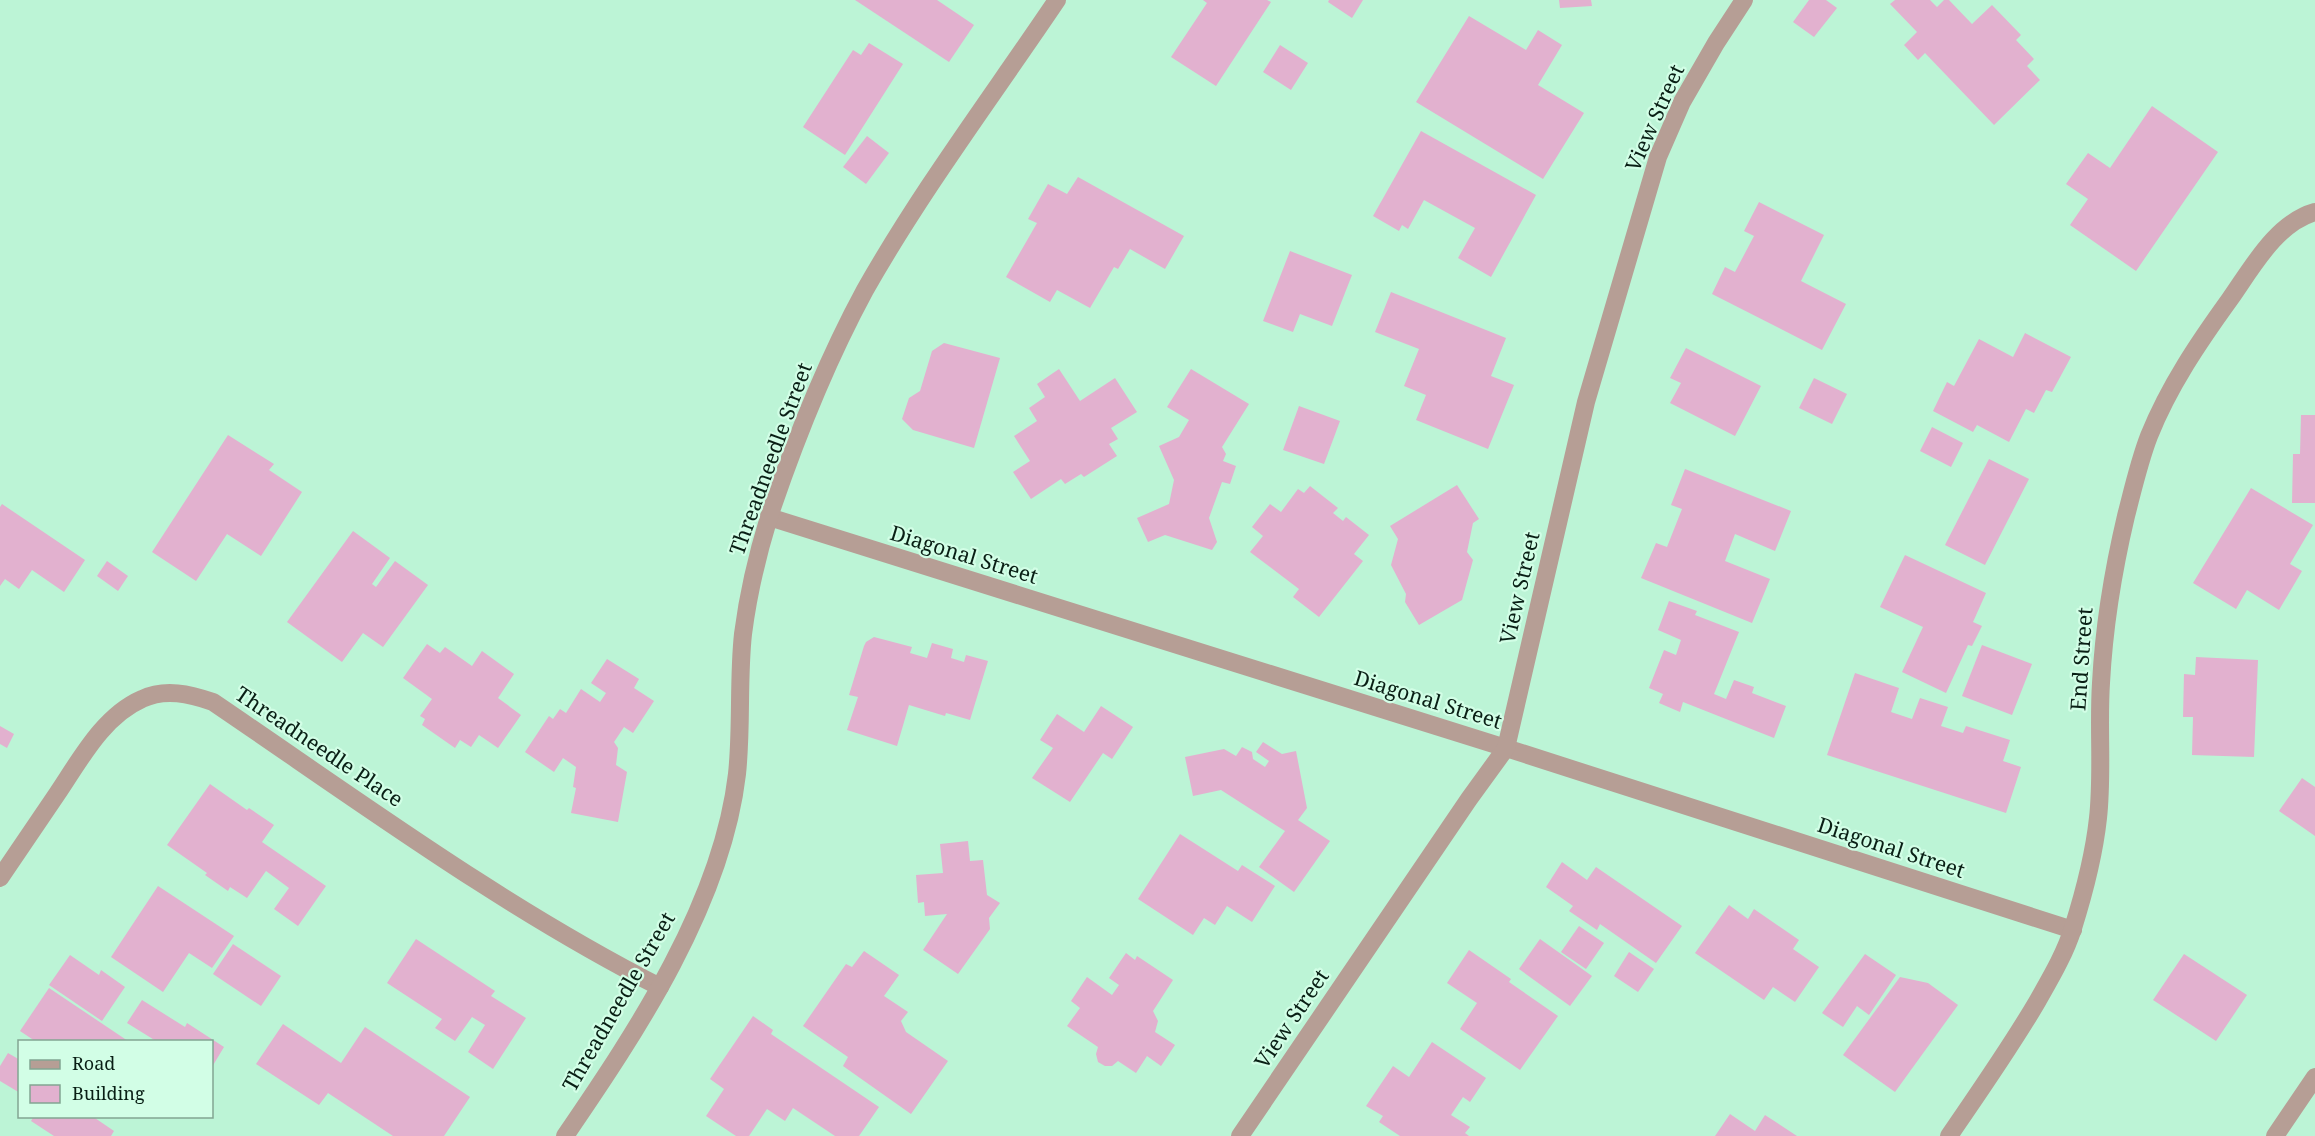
<svg xmlns="http://www.w3.org/2000/svg" width="2315" height="1136" viewBox="0 0 2315 1136" font-family="'Noto Serif',serif">
<style>
.building{fill:#e2b1cf}
.lines{fill:none;stroke-linecap:round;stroke-linejoin:round}
.minor{stroke:#b69e95;stroke-width:18}
.labels{text-anchor:middle;stroke-width:4.5;stroke-linejoin:round;paint-order:stroke}
.street-label{font-size:21px;fill:#091f15;stroke:#d2fee6}
</style>
<rect width="100%" height="100%" fill="#bcf4d6"/>
<g class="building">
<path d="M855,0H937L974,25L949,62Z"/>
<path d="M1203,0H1267L1271,2L1216,86L1171,57L1207,3Z"/>
<path d="M1329,0H1363L1352,18L1328,2Z"/>
<path d="M1559,0H1591L1592,6L1560,8Z"/>
<path d="M1809,0H1826L1837,8L1814,37L1793,22Z"/>
<path d="M1895,0H1930L1937,7L1944,0H1949L1972,24L1992,5L2021,35L2016,40L2034,59L2027,66L2040,80L1994,125L1925,53L1918,60L1904,45L1917,32L1890,4Z"/>
<path d="M1469,16L1526,50L1538,30L1562,45L1538,85L1584,113L1543,179L1416,102Z"/>
<path d="M869,43L903,64L845,155L803,127L853,50L861,55Z"/>
<path d="M1280,45L1308,63L1291,90L1263,72Z"/>
<path d="M2152,106L2218,152L2136,271L2070,225L2088,199L2066,184L2088,153L2110,168Z"/>
<path d="M1421,131L1536,195L1491,277L1458,258L1475,228L1424,200L1408,229L1402,225L1399,231L1373,216Z"/>
<path d="M867,136L889,153L866,184L843,167Z"/>
<path d="M1078,177L1184,236L1165,269L1130,249L1118,269L1114,267L1090,308L1057,290L1050,302L1006,277L1037,223L1028,219L1048,184L1067,194Z"/>
<path d="M1759,202L1824,235L1801,281L1846,304L1822,350L1712,294L1725,267L1735,272L1754,236L1744,231Z"/>
<path d="M1290,251L1352,275L1332,326L1300,314L1293,332L1263,321Z"/>
<path d="M1391,292L1506,338L1491,376L1514,385L1488,449L1416,420L1426,395L1404,386L1419,349L1375,332Z"/>
<path d="M2025,333L2071,357L2052,392L2046,390L2034,413L2026,409L2009,442L1977,425L1973,432L1933,411L1947,382L1954,386L1979,339L2013,357Z"/>
<path d="M944,343L1000,358L974,448L913,430L902,419L909,398L920,391L932,351Z"/>
<path d="M1686,348L1761,386L1735,436L1670,403L1681,383L1670,378Z"/>
<path d="M1059,369L1080,401L1115,378L1137,412L1111,428L1118,439L1109,444L1117,456L1084,477L1081,474L1065,484L1061,479L1031,499L1013,472L1030,461L1014,436L1037,421L1029,408L1045,397L1037,384Z"/>
<path d="M1191,369L1249,404L1222,447L1226,454L1223,461L1236,466L1230,484L1222,482L1209,518L1217,542L1212,550L1165,535L1148,542L1137,518L1169,504L1174,480L1159,446L1179,437L1189,420L1167,407Z"/>
<path d="M1814,378L1847,394L1832,424L1799,408Z"/>
<path d="M1299,406L1340,421L1324,464L1283,450Z"/>
<path d="M2301,415H2315V503H2292L2293,454H2300Z"/>
<path d="M1932,427L1963,443L1951,467L1920,451Z"/>
<path d="M228,435L274,464L269,470L302,492L261,556L227,534L196,581L152,552Z"/>
<path d="M1989,459L2029,479L1985,565L1945,545Z"/>
<path d="M1685,469L1791,511L1775,551L1735,534L1725,561L1770,579L1752,623L1641,578L1656,543L1667,547L1682,509L1671,505Z"/>
<path d="M1457,485L1479,519L1473,523L1467,552L1473,560L1462,600L1419,625L1405,602L1406,594L1391,565L1398,539L1390,526Z"/>
<path d="M1310,486L1338,508L1333,513L1343,521L1346,517L1369,535L1354,554L1363,561L1319,617L1293,597L1299,589L1250,552L1263,536L1252,527L1270,504L1281,512L1298,489L1304,493Z"/>
<path d="M2251,488L2313,525L2290,564L2302,571L2279,610L2247,590L2236,609L2193,583Z"/>
<path d="M2,504L85,560L64,592L32,570L19,589L5,579L0,586V507Z"/>
<path d="M353,531L390,558L372,584L376,587L395,561L428,585L383,647L363,633L342,662L287,622Z"/>
<path d="M1905,555L1986,593L1973,622L1982,626L1972,646L1968,645L1946,693L1902,672L1923,627L1880,607Z"/>
<path d="M107,561L128,576L118,591L97,576Z"/>
<path d="M1669,601L1697,611L1695,615L1739,632L1714,694L1726,699L1734,680L1754,687L1752,693L1786,706L1774,738L1683,702L1680,712L1659,703L1663,694L1649,688L1664,650L1676,655L1681,640L1658,630Z"/>
<path d="M874,637L912,647L910,653L927,658L932,643L953,649L951,658L964,662L966,655L988,661L970,720L946,713L945,716L909,705L897,746L847,730L858,697L849,695L864,646L866,642Z"/>
<path d="M427,644L440,653L445,647L472,666L482,651L514,674L498,698L521,715L498,748L479,735L471,747L460,740L455,748L422,725L425,719L420,716L432,699L403,678Z"/>
<path d="M1982,645L2032,664L2012,715L1962,696Z"/>
<path d="M2196,657L2258,660L2254,757L2192,755L2193,717H2183L2184,674L2195,675Z"/>
<path d="M607,659L639,679L634,688L654,701L633,733L624,727L614,742L618,748L616,765L627,772L618,822L571,813L576,788L573,787L576,767L563,758L554,772L525,752L549,716L553,719L560,709L566,713L581,689L600,702L606,693L591,683Z"/>
<path d="M1855,673L1899,688L1891,712L1912,719L1920,698L1948,707L1941,726L1963,733L1966,726L2010,740L2003,761L2021,767L2006,813L1827,755Z"/>
<path d="M1101,706L1133,727L1112,759L1103,753L1070,802L1032,778L1053,748L1040,740L1057,714L1084,732Z"/>
<path d="M0,726L14,734L7,748L0,744Z"/>
<path d="M1263,742L1282,754L1296,751L1307,808L1298,820L1330,841L1294,892L1259,867L1285,831L1221,790L1193,796L1185,757L1224,749L1236,756L1242,747L1252,752L1253,759L1265,767L1269,761L1256,752Z"/>
<path d="M2302,778L2315,787V836L2279,811Z"/>
<path d="M210,784L247,810L249,808L274,825L262,842L326,886L298,926L274,909L289,888L266,871L247,898L230,887L228,891L205,875L207,873L167,845Z"/>
<path d="M1180,834L1238,871L1242,865L1275,886L1252,922L1227,906L1215,925L1204,918L1193,935L1138,899Z"/>
<path d="M968,841L970,861L983,860L987,895L1000,903L989,918L990,929L958,974L923,950L947,914L925,916L924,902L918,903L916,875L943,873L940,844Z"/>
<path d="M1562,862L1587,880L1596,867L1682,926L1656,963L1600,924L1597,930L1569,911L1573,906L1546,887Z"/>
<path d="M158,886L234,936L212,968L189,953L163,992L111,957Z"/>
<path d="M1729,905L1748,919L1754,909L1799,940L1793,949L1819,967L1795,1002L1773,987L1764,1000L1695,953Z"/>
<path d="M1579,926L1604,943L1586,969L1561,952Z"/>
<path d="M416,939L495,991L491,996L526,1018L493,1069L468,1052L485,1025L472,1017L455,1041L435,1028L442,1019L387,983Z"/>
<path d="M1540,939L1592,976L1570,1006L1519,969Z"/>
<path d="M233,944L281,976L261,1006L213,974Z"/>
<path d="M1469,950L1511,979L1509,982L1558,1016L1520,1070L1460,1029L1477,1003L1447,983Z"/>
<path d="M864,951L899,975L884,996L908,1012L901,1021L906,1032L948,1061L911,1114L843,1066L848,1057L803,1026L846,964L852,967Z"/>
<path d="M1629,952L1654,969L1638,992L1614,976Z"/>
<path d="M1126,953L1135,960L1137,956L1173,980L1153,1011L1158,1021L1155,1032L1175,1045L1161,1066L1147,1056L1136,1073L1118,1061L1112,1066H1105L1098,1062L1096,1054L1098,1047L1067,1026L1080,1008L1071,1001L1087,977L1112,995L1119,985L1109,978Z"/>
<path d="M1865,954L1896,975L1869,1015L1857,1006L1843,1027L1822,1013Z"/>
<path d="M2184,954L2247,995L2216,1041L2153,1000Z"/>
<path d="M70,955L99,975L101,970L125,987L102,1021L49,985Z"/>
<path d="M1900,977L1928,983L1958,1005L1895,1092L1843,1055Z"/>
<path d="M49,988L128,1041H35L20,1031Z"/>
<path d="M142,1000L185,1027L187,1023L224,1047L212,1067V1041H156L127,1023Z"/>
<path d="M753,1016L773,1030L771,1034L879,1107L859,1136H835L793,1108L785,1121L767,1109L749,1136H736L706,1116L724,1089L710,1079Z"/>
<path d="M283,1024L341,1063L365,1027L470,1097L444,1136H393L328,1093L319,1105L256,1064Z"/>
<path d="M1432,1042L1486,1078L1470,1102L1463,1097L1451,1115L1470,1127L1465,1133L1469,1136H1400L1379,1122L1383,1116L1366,1106L1393,1066L1409,1077Z"/>
<path d="M8,1053L20,1060V1093L0,1081V1066Z"/>
<path d="M1730,1114L1755,1131L1765,1115L1797,1136H1715Z"/>
<path d="M34,1116H92L114,1131L111,1136H54L31,1121Z"/>
</g>
<g class="lines">
<g class="minor">
<path d="M769,517L1506,748L2073,930"/>
<path d="M0,878C19,850 38,822 57,794C80,760 103,716 142,699C165,688 190,694 213,702C359,801 503,907 660,987"/>
<path d="M565,1136C637,1031 722,903 737,774C742,727 738,680 743,634C748,595 757,556 769,517C795,440 826,362 865,290C921,191 993,95 1057,0"/>
<path d="M1240,1136L1469,799L1506,748L1586,402L1658,157L1682,102L1716,43L1744,0"/>
<path d="M1949,1136C1979,1092 2010,1048 2037,1002C2050,979 2065,954 2073,928C2084,893 2094,855 2098,818C2103,773 2098,728 2101,683C2104,626 2113,571 2126,516C2133,489 2139,462 2149,436C2169,386 2199,342 2230,299C2252,268 2276,223 2315,212"/>
<path d="M2275,1136L2315,1077"/>
</g>
</g>
<g class="labels">
<g class="street-label">
<text transform="translate(1655 118) rotate(-66)" y="7">View Street</text>
<text transform="translate(771 459) rotate(-70)" y="7">Threadneedle Street</text>
<text transform="translate(964 555) rotate(17)" y="7">Diagonal Street</text>
<text transform="translate(1520 588) rotate(-77)" y="7">View Street</text>
<text transform="translate(2082 659) rotate(-86)" y="7">End Street</text>
<text transform="translate(1428 700) rotate(17)" y="7">Diagonal Street</text>
<text transform="translate(319 747) rotate(34)" y="7">Threadneedle Place</text>
<text transform="translate(1891 848) rotate(18)" y="7">Diagonal Street</text>
<text transform="translate(619 1002) rotate(-60)" y="7">Threadneedle Street</text>
<text transform="translate(1292 1019) rotate(-56)" y="7">View Street</text>
</g>
</g>
<rect x="18" y="1040" width="195" height="78" fill="#d2fee6" stroke="#82a592" stroke-width="1.5"/>
<rect x="30" y="1060" width="30" height="9" fill="#b69e95" stroke="#82a592" stroke-width="1.5"/>
<text x="72" y="1070" font-size="18" fill="#091f15">Road</text>
<rect x="30" y="1085" width="30" height="18" fill="#e2b1cf" stroke="#82a592" stroke-width="1.5"/>
<text x="72" y="1100" font-size="18" fill="#091f15">Building</text>
</svg>
